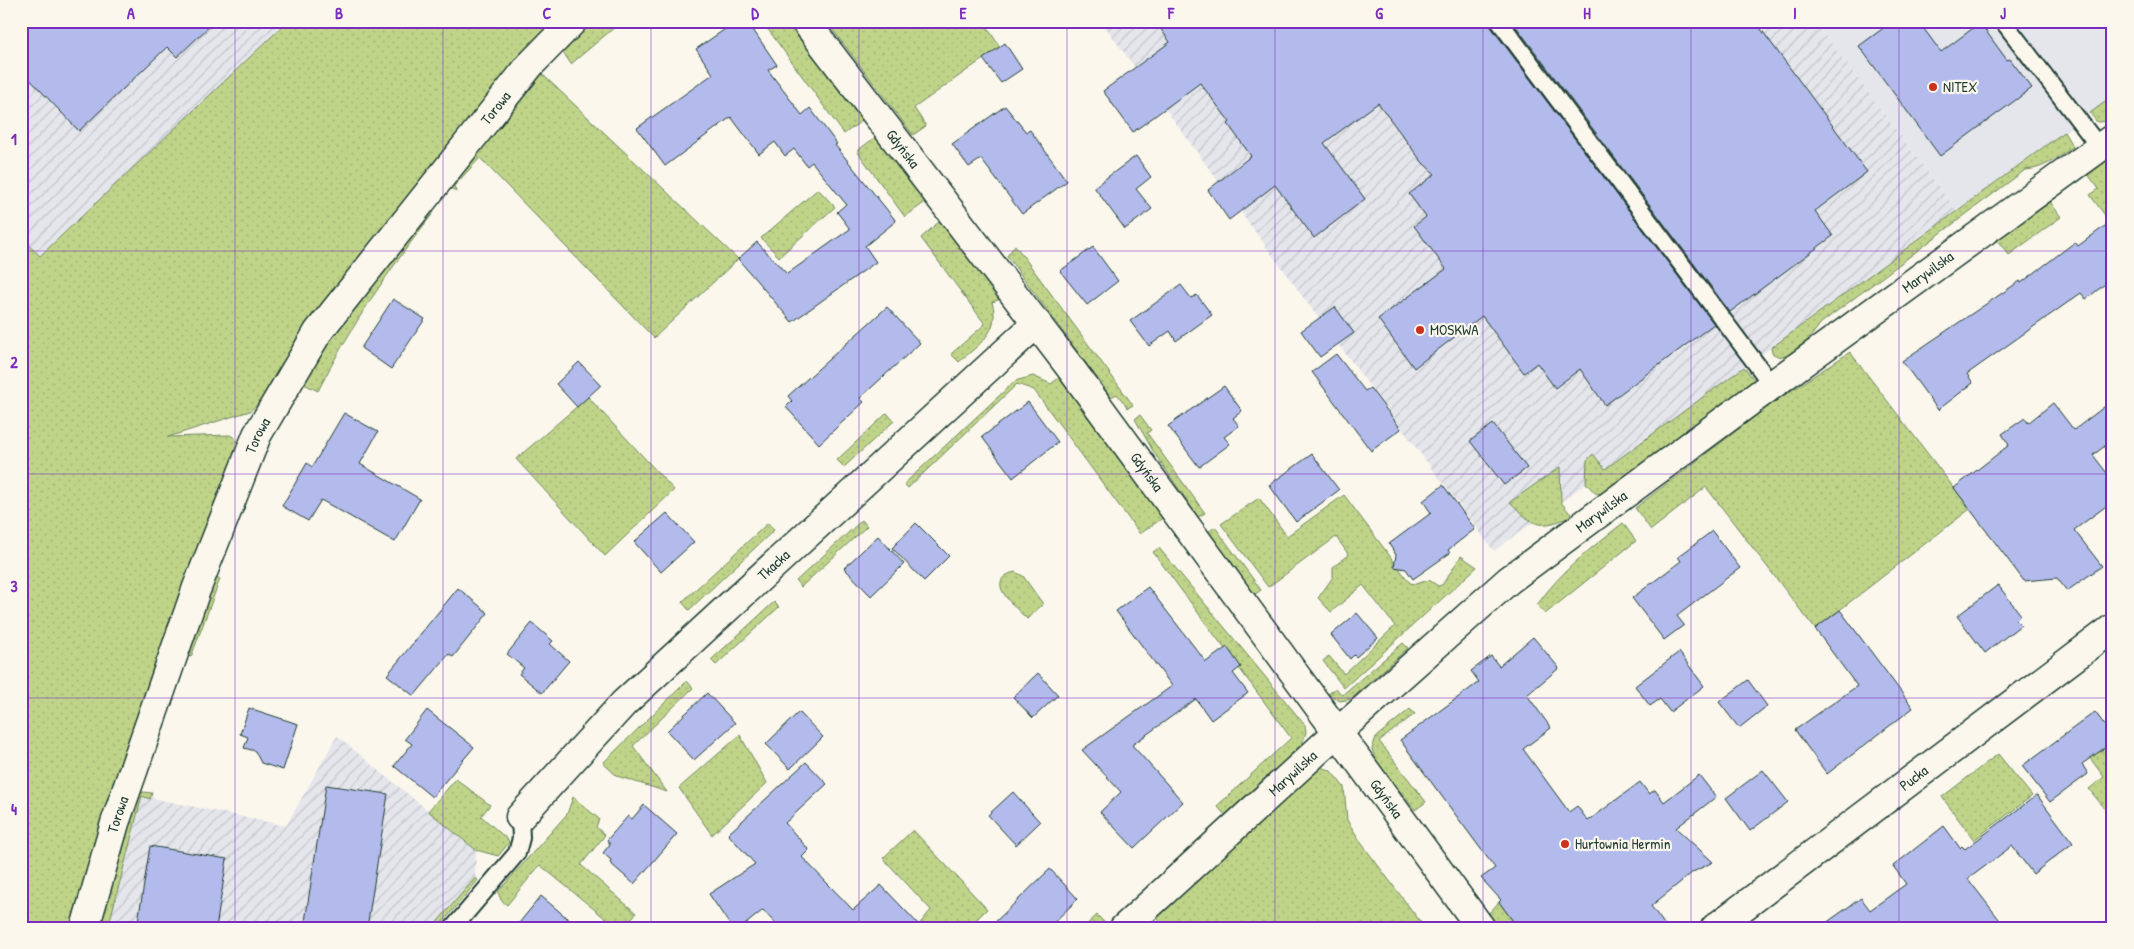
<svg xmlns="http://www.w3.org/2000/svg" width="2134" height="949" viewBox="0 0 2134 949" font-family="'Patrick Hand',sans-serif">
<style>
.built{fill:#e5e5ec}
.industrial{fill:url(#industrial-furrows)}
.grass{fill:url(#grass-dots);stroke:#6f885e}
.building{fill:#b2bbeb;stroke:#1f3d34}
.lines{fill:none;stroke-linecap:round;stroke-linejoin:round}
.service-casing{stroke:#1f3d34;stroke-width:20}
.minor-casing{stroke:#1f3d34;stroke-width:31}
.service{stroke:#fbf7ec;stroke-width:16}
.minor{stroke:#fbf7ec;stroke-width:28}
.grid{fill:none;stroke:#7b2cbf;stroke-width:1;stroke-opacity:0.55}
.poi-dot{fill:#c8321e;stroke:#fbf7ec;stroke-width:2}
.labels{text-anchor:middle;stroke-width:4.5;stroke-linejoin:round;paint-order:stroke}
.poi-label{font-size:15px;fill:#1f3d34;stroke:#fbf7ec;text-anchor:start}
.street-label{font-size:15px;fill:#1f3d34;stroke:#fbf7ec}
.neatline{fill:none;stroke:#7b2cbf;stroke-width:2}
.grid-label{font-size:16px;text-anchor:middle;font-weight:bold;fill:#7b2cbf}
</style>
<defs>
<pattern id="industrial-furrows" width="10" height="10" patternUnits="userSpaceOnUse" patternTransform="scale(1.25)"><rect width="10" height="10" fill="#e5e5ec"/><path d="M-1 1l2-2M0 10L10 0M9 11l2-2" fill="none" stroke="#c4c5cb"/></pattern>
<pattern id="grass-dots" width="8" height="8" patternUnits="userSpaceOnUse" patternTransform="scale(1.25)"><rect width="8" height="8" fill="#bfd489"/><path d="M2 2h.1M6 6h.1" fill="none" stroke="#a4b777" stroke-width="1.8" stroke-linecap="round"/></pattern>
</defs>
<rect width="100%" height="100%" fill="#fbf7ec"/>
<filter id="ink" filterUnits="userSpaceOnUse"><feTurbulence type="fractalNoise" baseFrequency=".02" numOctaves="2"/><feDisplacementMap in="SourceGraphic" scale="10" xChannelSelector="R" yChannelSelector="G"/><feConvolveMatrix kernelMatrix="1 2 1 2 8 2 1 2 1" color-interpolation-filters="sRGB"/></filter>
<g filter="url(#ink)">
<path class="built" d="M1812,21H2113V96L1957,211L1828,39Z"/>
<g class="industrial">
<path d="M21,21H288L40,256L21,238Z"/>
<path d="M1101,21H1812L1828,39L1957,211L1494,551L1311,308Z"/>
<path d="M337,736L476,850L475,878L432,928H108L142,796L286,826Z"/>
</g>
<g class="grass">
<path d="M288,21H555L302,336L260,402L250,411L168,437L230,435L235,438L239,445L147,688L118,774L75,928H21V238L40,256Z"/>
<path d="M590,21H622L571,64L563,52Z"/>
<path d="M762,21H790L864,119L844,134Z"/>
<path d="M826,21H983L1000,47L914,108L926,126L913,135Z"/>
<path d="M542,74L738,259L654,338L480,158L454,186L456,192L448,186L474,152Z"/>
<path d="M2113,96V119L2109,121L2097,122L2090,113Z"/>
<path d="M2064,132L2073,147C2057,158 2044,169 2025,170L1821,323C1811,336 1791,367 1772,353L1771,348Z"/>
<path d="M878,135L928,200L905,217L857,151Z"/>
<path d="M2113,154V179L2111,181L2113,183V226L2090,195L2099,189L2087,173Z"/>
<path d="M818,189L835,207L779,257L761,238Z"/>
<path d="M2049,200L2061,217L2009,255L1996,239Z"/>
<path d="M434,212C390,268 350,327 318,391L300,382L326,341L355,303Z"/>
<path d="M942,219L1001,299L992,302C1001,332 979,344 959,362L951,354L985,324L921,238Z"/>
<path d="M1015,245L1133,405L1128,408L1117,394L1111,397L1007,256Z"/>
<path d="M1850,352L1970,509L1815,629L1706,487L1651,530L1635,508L1774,402Z"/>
<path d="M1744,367L1755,381L1601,494L1595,493L1586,483L1587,460L1593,454L1605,469Z"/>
<path d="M1033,376L1051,384L1060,377L1164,517L1140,534L1034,390L1017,384L908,488L904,484L1015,381Z"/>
<path d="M588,397L674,490L605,556L516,459Z"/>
<path d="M887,413L894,421L844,467L837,460Z"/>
<path d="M1140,415L1151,430L1147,433L1205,513L1198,517L1153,451L1135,419Z"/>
<path d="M1560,467L1561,502L1572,516C1539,530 1534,527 1510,502Z"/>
<path d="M1344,495L1410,583L1416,584L1429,580L1438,586L1442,585L1461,556L1477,567L1344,688L1323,661L1329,656L1344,674L1395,626L1363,585L1331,612L1318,598L1333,577V567L1349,555L1336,537L1268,587L1221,524L1259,498L1287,536Z"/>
<path d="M862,520L867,526L801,587L796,581Z"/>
<path d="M768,523L774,530L689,610L682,602Z"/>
<path d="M1623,523L1636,541L1545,614L1537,605C1560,572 1592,547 1623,523Z"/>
<path d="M1215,527L1261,590L1254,595L1208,532Z"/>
<path d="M1159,548L1305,725L1306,732L1302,745L1226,816L1217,806L1291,738L1153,552Z"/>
<path d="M1015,572L1023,576L1043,604L1027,619C1015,607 982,580 1015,572Z"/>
<path d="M216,577L220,579L191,657L186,655Z"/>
<path d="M774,602L779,607L716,665L711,660Z"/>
<path d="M1403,643L1408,648L1351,699L1340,701L1328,694L1336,688L1342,695Z"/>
<path d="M687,681L693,688L633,746L667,792L617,776L603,763Z"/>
<path d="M1410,709L1415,714L1379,741L1426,802L1415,810L1377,762L1372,749L1376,737Z"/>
<path d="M740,735L767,783L712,835L679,788Z"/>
<path d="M2113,742V819L2089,789L2104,777L2090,758Z"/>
<path d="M1998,754L2032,796L1974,840L1942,797Z"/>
<path d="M1320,767L1330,770L1344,787L1347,820L1362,844L1425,928H1164L1157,917Z"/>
<path d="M456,779L490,805L481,816L508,840L509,843L498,856L476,850L428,811Z"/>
<path d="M143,792L152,793L150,799L142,796L108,928H100L138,793Z"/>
<path d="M573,797L599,819L596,827L605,835L581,865L636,913L624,928H617L540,865L507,905L501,900L498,892L567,814Z"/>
<path d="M913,830L987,909L968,928L917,927L931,910L883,858Z"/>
<path d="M475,878L478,880L438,928H432Z"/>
<path d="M1499,902L1518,928H1497L1490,919L1489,913Z"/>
<path d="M1097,915L1106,924L1102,928H1083Z"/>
</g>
<g class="building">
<path d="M21,21H215L177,57L167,47L79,131L21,70Z"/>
<path d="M737,21H747L777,65L768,70L802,115L810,108L837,144L835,145L896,221L865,246L876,262L792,322L738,259L757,242L787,274L850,229L837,212L846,204L812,162L807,166L794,149L785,156L775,142L759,154L731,117L665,166L637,128L713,74L696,49Z"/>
<path d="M1155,21H1489L1491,27L1714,324L1605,405L1580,369L1555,388L1537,363L1524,373L1482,316L1414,368L1378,319L1446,269L1414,226L1426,217L1409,194L1435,174L1422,162L1378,103L1324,143L1365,199L1314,238L1275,185L1229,220L1208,190L1251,156L1228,124L1230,122L1200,83L1133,132L1103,91L1170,42Z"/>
<path d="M1512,21H1755L1867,172L1815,211L1833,236L1730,312Z"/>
<path d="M1893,21H1918L1941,52L1980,23L2007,60L2010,59L2032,88L1940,156L1859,46Z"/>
<path d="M1005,43L1022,69L1001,83L983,59Z"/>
<path d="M1005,106L1026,132L1030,130L1067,181L1022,214L981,159L969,167L952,144Z"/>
<path d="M1136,156L1151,177L1136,189L1152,209L1125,229L1094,187Z"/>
<path d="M2113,220V278L2086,299L2081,293L1967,374L1973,383L1938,410L1902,361L2020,281L2021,283L2075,242L2078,246Z"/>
<path d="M1093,247L1118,281L1087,305L1060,271Z"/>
<path d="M1181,285L1191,298L1197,295L1212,315L1176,341L1170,331L1149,346L1130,321Z"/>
<path d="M393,299L425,319L391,369L361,348Z"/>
<path d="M887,307L920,343L860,398L864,402L819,444L786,407L792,401L788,396Z"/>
<path d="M1335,307L1354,333L1320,357L1301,331Z"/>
<path d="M1336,354L1365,391L1370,388L1401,429L1371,451L1312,372Z"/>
<path d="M579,362L601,385L577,407L556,384Z"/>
<path d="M1224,386L1242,411L1233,418L1239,426L1224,437L1230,444L1199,467L1168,426Z"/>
<path d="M2113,400V440L2093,455L2113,481V501L2074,530L2102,566L2067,591L2057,578L2024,581L1954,488L2009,445L2002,434L2025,418L2028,423L2053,403L2074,430Z"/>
<path d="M1028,402L1058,442L1013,478L982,437Z"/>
<path d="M344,413L378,432L360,464L420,499L395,542L321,500L308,521L282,506L307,463L312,467Z"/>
<path d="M1493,424L1527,468L1504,485L1470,441Z"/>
<path d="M1312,454L1339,490L1296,522L1269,485Z"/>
<path d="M1443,485L1475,529L1448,550L1450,553L1413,579L1406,569L1394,567L1396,555L1389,544L1431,513L1423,501Z"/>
<path d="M667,513L694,542L661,572L634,542Z"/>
<path d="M916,523L949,556L924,581L892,548Z"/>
<path d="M1712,531L1740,568L1677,616L1684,625L1664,640L1632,598L1681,561L1678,557Z"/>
<path d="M878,536L904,564L871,596L844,568Z"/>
<path d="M1998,585L2021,615L2016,620L2021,625L1985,653L1957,616Z"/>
<path d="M1148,587L1206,662L1227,647L1241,667L1233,673L1248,693L1211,720L1196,699L1132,745L1183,802L1134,848L1100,812L1121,792L1082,750L1172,686L1116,611Z"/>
<path d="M458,588L488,613L453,657L449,654L414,696L387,675Z"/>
<path d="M1840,610L1913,708L1827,774L1795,730L1857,686L1815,629Z"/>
<path d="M1357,613L1378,638L1356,657L1354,655L1350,659L1331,635Z"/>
<path d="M532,623L553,641L550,644L569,661L542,693L519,674L524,668L507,654Z"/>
<path d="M1533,637L1559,668L1527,695L1551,728L1523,749L1569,812L1577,806L1588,821L1640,782L1649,794L1655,790L1664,802L1699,775L1716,797L1676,828L1713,862L1693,872L1651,906L1667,928H1518L1499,902L1501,900L1481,878L1495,868L1400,740L1479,682L1471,671L1491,656L1499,666Z"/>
<path d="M1679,652L1704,686L1670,712L1660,699L1650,706L1635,686Z"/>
<path d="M1038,673L1058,695L1033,718L1013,697Z"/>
<path d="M1748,680L1767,706L1739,728L1719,702Z"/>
<path d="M707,693L735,723L694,760L667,731Z"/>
<path d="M249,708L298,724L283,770L261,763L255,751L244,748L248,737L240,734Z"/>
<path d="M427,710L474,747L432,797L394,766L412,744L405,739Z"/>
<path d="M799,712L823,737L790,769L766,744Z"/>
<path d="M2095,712L2113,736V742L2082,764L2088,774L2050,802L2022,766Z"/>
<path d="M806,762L827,784L785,823L809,850L802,857L853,910L881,885L922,928H779L763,910L741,928H732L709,894L755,864L728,834Z"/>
<path d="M1763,770L1788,802L1750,831L1726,798Z"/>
<path d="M326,785L388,794L367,928H304Z"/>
<path d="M1013,792L1040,822L1016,845L988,815Z"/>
<path d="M2037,795L2073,843L2033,874L2012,846L1968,879L2006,928H1819L1861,898L1870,910L1906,884L1893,866L1944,826L1960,848L1962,846L1965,849Z"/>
<path d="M644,805L677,834L634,884L610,863L611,860L603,853L610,844L607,840L628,816L632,819Z"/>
<path d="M150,846L227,859L216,928H137Z"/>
<path d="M1050,869L1078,899L1048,928H989Z"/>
<path d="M541,896L579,928H515Z"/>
</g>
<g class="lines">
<defs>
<g id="service">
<path d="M1499,21L1772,385"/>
<path d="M2003,21L2100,148"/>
<path d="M453,928L517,853L521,838L520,817"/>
</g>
<g id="minor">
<path id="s1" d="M805,21L1069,366L1481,928"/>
<path id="s2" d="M520,817L624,703L1037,323"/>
<path id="s3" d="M85,928L115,823L196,590L257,435L318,332L530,65L573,21"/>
<path id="s4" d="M1124,928L1339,731L1509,580L1772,385L2113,138"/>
<path id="s5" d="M1715,928L2113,628"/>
</g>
</defs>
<use href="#service" class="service-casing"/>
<use href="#minor" class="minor-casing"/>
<use href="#service" class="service"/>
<use href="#minor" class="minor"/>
</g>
</g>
<path class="grid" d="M235,21V928M443,21V928M651,21V928M859,21V928M1067,21V928M1275,21V928M1483,21V928M1691,21V928M1899,21V928M21,251H2113M21,474H2113M21,698H2113"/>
<g class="poi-dot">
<circle cx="1933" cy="87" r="5"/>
<circle cx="1420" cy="330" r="5"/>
<circle cx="1565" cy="844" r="5"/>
</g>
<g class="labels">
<g class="poi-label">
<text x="1943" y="92">NITEX</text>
<text x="1430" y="335">MOSKWA</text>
<text x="1575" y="849">Hurtownia Hermin</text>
</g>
<g class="street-label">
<text dy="5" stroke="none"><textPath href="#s3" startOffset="928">Torowa</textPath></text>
<text dy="5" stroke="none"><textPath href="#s1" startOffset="161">Gdyńska</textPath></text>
<text dy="5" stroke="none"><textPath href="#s4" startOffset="1039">Marywilska</textPath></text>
<text dy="5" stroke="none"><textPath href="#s3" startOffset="522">Torowa</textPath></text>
<text dy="5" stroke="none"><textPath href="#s1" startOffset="566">Gdyńska</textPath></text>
<text dy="5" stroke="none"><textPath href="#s4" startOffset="634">Marywilska</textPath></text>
<text dy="5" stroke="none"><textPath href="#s2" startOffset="358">Tkacka</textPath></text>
<text dy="5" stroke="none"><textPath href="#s4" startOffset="229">Marywilska</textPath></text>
<text dy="5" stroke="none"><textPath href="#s5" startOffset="249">Pucka</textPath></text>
<text dy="5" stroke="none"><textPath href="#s1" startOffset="971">Gdyńska</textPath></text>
<text dy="5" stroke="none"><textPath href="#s3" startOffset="118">Torowa</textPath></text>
</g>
</g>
<rect width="2134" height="949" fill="none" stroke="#fbf7ec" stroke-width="55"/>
<rect x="28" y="28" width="2078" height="894" class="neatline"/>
<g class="grid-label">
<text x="131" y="19">A</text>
<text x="339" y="19">B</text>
<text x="547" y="19">C</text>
<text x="755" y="19">D</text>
<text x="963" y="19">E</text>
<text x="1171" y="19">F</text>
<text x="1379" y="19">G</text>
<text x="1587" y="19">H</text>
<text x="1795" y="19">I</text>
<text x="2003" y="19">J</text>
<text x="14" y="145">1</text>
<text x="14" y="368">2</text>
<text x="14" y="592">3</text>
<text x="14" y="815">4</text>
</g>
</svg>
